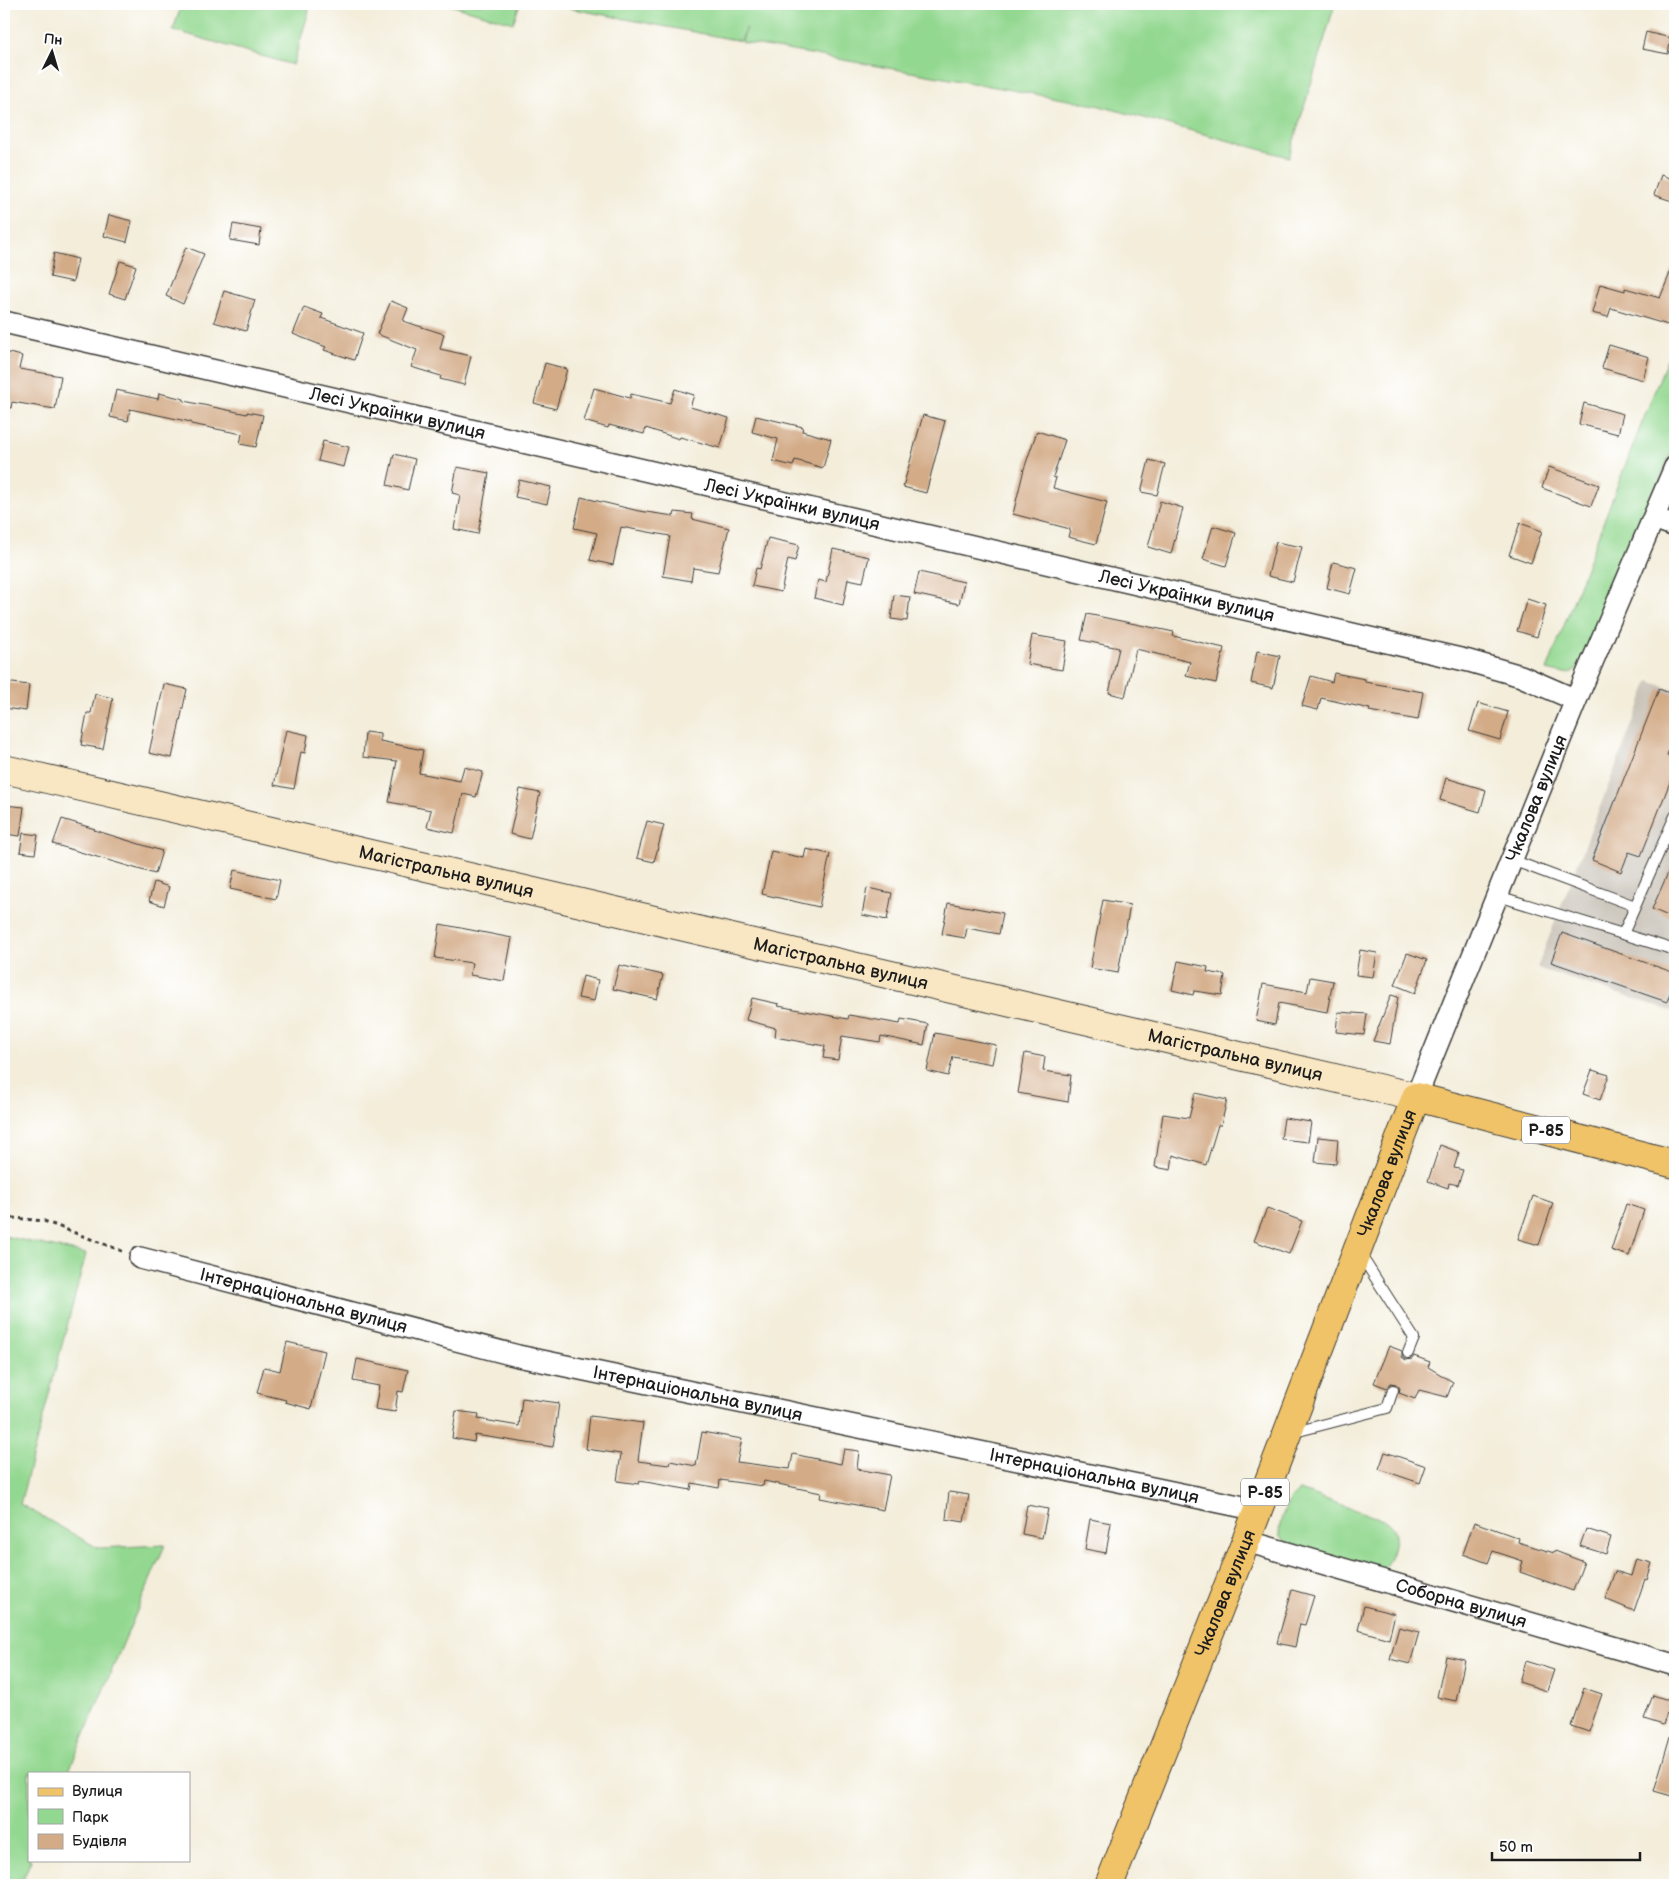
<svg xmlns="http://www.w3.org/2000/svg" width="1679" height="1889" viewBox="0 0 1679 1889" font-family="'Balsamiq Sans',sans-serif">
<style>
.industrial{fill:#c9c3b8}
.green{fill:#93d890;stroke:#587a56}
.building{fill:#d3ab87}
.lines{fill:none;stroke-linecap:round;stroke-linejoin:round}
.service-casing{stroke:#3c3b38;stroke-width:12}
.minor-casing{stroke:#3c3b38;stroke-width:24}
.secondary-casing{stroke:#3c3b38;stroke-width:30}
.primary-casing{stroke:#3c3b38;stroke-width:30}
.path{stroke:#3c3b38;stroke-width:3;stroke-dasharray:4 4;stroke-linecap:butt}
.service{stroke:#fff;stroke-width:10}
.minor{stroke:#fff;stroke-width:21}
.secondary{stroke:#f9e7c3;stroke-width:28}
.primary{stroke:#f0c369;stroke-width:28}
.labels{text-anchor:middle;stroke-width:5;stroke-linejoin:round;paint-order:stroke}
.shield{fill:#fff;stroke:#606060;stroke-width:1}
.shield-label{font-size:16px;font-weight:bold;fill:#1c1c1c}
.street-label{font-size:18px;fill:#1c1c1c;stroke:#fff}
</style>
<rect width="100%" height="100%" fill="#fff"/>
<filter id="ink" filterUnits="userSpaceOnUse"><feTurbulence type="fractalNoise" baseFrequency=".02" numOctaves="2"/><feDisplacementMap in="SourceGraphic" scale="10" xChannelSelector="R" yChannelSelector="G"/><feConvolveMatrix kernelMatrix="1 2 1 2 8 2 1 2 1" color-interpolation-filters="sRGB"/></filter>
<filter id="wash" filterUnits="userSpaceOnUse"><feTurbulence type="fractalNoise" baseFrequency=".0096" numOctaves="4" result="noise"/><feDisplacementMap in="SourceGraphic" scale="20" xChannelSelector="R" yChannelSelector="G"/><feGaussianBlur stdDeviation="1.12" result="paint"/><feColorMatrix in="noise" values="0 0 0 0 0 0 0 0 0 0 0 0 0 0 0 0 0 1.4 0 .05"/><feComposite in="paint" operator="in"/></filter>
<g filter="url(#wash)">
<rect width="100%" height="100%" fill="#f3edda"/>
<path class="industrial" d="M1649,681L1675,691V1012L1537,968Z"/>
<g class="green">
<path d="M182,4H311L293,65L173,30Z"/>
<path d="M446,4H520L513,23Z"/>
<path d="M547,4H1335L1289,157L1096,105L742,42L746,27L741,41Z"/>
<path d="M1675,339V443L1583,665C1570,676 1563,674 1547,670L1616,489Z"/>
<path d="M4,1236L86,1254L20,1504L98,1548L165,1545L68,1773H29V1860H31L21,1885H4Z"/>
<path d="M1300,1490L1386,1521C1389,1524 1392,1526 1394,1530C1398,1540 1389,1565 1381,1571L1286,1542L1279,1535C1279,1520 1287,1498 1300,1490Z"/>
</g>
<g id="blocks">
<g class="building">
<path d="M1646,32L1671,38L1668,54L1642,49Z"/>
<path d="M1661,175L1675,180V202L1654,195Z"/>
<path d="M109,215L132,221L127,242L104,236Z"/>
<path d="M233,224L261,229L259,245L230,240Z"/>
<path d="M186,247L204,254L183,304L166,296Z"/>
<path d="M54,253L78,259L73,282L50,277Z"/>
<path d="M120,261L136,266L125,299L109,294Z"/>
<path d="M1672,268L1675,269V298L1668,325L1611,308L1608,317L1592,313L1600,284L1625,291V288L1660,298Z"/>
<path d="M224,291L255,300L246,331L214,322Z"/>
<path d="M391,301L408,308L403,321L444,334L440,349L471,356L464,385L440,379L441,376L411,367L417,350L377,334Z"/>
<path d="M304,307L323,314L321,318L363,333L354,360L324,350L326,347L293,334Z"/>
<path d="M1609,345L1649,357L1643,380L1602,368Z"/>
<path d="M4,352L22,356L19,369L61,376L55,409L12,402L11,408L4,407Z"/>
<path d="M545,363L567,369L556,409L534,403Z"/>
<path d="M594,388L630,398L631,394L670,403L675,389L694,395L690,407L729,418L720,448L680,437L679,439L646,428L644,434L609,425L608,428L584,421Z"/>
<path d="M116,390L158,399L159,393L184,399V401L247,414V412L263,415L256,447L240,444L242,434L191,424V422L130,409L128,421L110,417Z"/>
<path d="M1584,403L1623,414L1618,434L1579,424Z"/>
<path d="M923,415L945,421L926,493L903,487Z"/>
<path d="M756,416L803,427L802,431L831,439L823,468L795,460L793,466L773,461L778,439L752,432Z"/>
<path d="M1037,431L1065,440L1053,477L1056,478L1053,488L1107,502L1096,544L1068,537L1070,529L1013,514L1024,469Z"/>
<path d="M323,441L349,447L344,467L318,461Z"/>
<path d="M394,454L415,459L408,490L387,485Z"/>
<path d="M1149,460L1165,464L1157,495L1141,492Z"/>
<path d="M457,467L489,473L478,534L454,529L460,495L452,493Z"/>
<path d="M1549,467L1599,485L1591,506L1542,488Z"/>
<path d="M519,480L551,487L547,504L515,497Z"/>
<path d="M581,497L639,511L674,516L675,512L693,514L692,519L729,528L718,572L693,568L691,581L663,576L670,536L621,527L613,565L590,560L597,533L574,528Z"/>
<path d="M1160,501L1183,508L1171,554L1148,547Z"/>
<path d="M1520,523L1542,531L1531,563L1509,555Z"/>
<path d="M1213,526L1236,533L1226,566L1203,559Z"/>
<path d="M768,538L799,545L795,561L788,559L781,592L752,586L756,568L760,569Z"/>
<path d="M1276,542L1302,547L1293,582L1268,576Z"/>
<path d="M833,549L869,557L863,582L848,579L843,605L814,598L818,580L826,582Z"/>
<path d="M1333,562L1357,568L1350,594L1327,588Z"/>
<path d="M919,572L964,582L959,604L914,594Z"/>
<path d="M894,595L910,597L907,621L891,619Z"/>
<path d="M1527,599L1546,605L1537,637L1517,631Z"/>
<path d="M1087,614L1174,632L1173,636L1224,648L1216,683L1186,676L1190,662L1136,649L1125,697L1109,693L1119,648L1081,640Z"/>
<path d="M1032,635L1067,641L1062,670L1027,664Z"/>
<path d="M1257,651L1280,656L1273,688L1251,683Z"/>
<path d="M1334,673L1365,679V682L1423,692L1418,720L1369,711L1370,709L1321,698L1318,710L1302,706L1311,676L1332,682Z"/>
<path d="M4,682L29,685L26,711L4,708Z"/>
<path d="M164,684L187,689L172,758L149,753Z"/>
<path d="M1659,689L1675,695V733L1667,755L1675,758V784L1670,782L1641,856L1629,852L1621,872L1592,860Z"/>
<path d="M95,694L113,698L103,749L81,745L87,713H91Z"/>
<path d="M1478,703L1508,712L1500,740L1469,731Z"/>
<path d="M286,730L308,735L305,753L301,752L294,789L274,785Z"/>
<path d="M365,732L380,734V741L423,750L419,773L460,781L464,767L483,772L476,797L463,794L454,833L427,827L431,810L389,802L397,761L363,757Z"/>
<path d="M1446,778L1486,790L1480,812L1440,800Z"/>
<path d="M520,789L540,793L530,839L510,834Z"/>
<path d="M4,805L24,807L20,836L4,834Z"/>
<path d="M62,819L95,829L94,830L162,851L155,874L53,844Z"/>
<path d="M647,821L664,825L654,862L637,858Z"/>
<path d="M23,833L38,835L35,854L20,852Z"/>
<path d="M806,849L830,854L819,907L762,894L771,851L804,858Z"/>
<path d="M1675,857V919L1652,909Z"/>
<path d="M234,870L280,880L276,899L230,889Z"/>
<path d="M154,882L169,887L164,906L149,901Z"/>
<path d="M867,888L892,893L887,920L862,915Z"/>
<path d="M1103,900L1130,905L1118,973L1090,968Z"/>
<path d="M948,903L1003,913L999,934L967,928L965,938L942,934Z"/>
<path d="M440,924L512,938L504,981L470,975L472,963L435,958Z"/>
<path d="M1562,933L1675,973V979L1667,1002L1551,962Z"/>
<path d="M1360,950L1377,953L1373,977L1356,975Z"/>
<path d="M1407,953L1427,960L1415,993L1395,985Z"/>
<path d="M1178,961L1208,967L1207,972L1225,975L1222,995L1194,991L1193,995L1172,990Z"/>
<path d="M619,965L663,975L657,999L613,989Z"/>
<path d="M583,976L598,980L594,1001L578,998Z"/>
<path d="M1310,977L1333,981L1327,1012L1279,1003L1275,1025L1256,1021L1263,984L1307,992Z"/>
<path d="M1391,995L1398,997L1390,1044L1373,1041Z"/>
<path d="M752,998L779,1004L778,1006L848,1019L849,1015L900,1024L901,1019L928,1024L924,1045L881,1036L880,1042L842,1036L838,1060L823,1058L825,1046L775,1037L776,1028L746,1020Z"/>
<path d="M1338,1012L1367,1014L1364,1035L1336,1032Z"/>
<path d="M935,1033L996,1045L992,1064L953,1057L948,1076L927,1071Z"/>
<path d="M1025,1053L1045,1057L1043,1071L1071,1075L1068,1102L1018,1093Z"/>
<path d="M1592,1070L1609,1075L1600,1100L1583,1094Z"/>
<path d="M1195,1093L1227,1100L1221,1125H1218L1206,1165L1173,1155L1171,1170L1155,1167L1163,1114L1189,1118Z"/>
<path d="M1284,1118L1311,1122L1308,1142L1281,1139Z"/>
<path d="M1318,1137L1338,1139L1336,1164L1315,1162Z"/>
<path d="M1440,1145L1459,1152L1454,1168L1463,1170L1458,1185L1449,1183L1448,1188L1428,1181Z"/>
<path d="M1533,1196L1553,1203L1539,1245L1518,1239Z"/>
<path d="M1626,1204L1644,1210L1629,1256L1611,1250Z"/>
<path d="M1267,1208L1302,1221L1289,1254L1254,1241Z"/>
<path d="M287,1342L325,1351L311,1409L285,1402L286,1400L257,1393L264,1367L280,1371Z"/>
<path d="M1389,1346L1402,1351V1357L1406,1360L1412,1359L1414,1356L1430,1362L1428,1367L1453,1382L1447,1397L1419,1390L1415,1399L1399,1393L1400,1388L1396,1384L1391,1383L1387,1388L1374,1383Z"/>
<path d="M357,1359L408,1370L403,1392L398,1391L395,1412L375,1409L379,1386L353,1381Z"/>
<path d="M522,1398L559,1403L553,1447L475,1435L474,1442L452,1438L456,1411L479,1414L478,1419L519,1426Z"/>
<path d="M590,1416L643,1423L638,1461L669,1465L670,1461L696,1466L702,1432L742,1439L737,1462L790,1469L793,1454L841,1464L844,1449L859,1451L857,1469L890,1475L883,1510L820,1498L821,1493L764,1481L763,1486L720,1480L719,1488L692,1483L691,1490L640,1481L639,1484L617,1481L621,1454L586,1449Z"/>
<path d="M1385,1452L1426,1466L1420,1483L1379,1469Z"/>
<path d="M949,1492L969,1495L964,1522L946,1519Z"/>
<path d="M1027,1505L1048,1509L1042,1538L1022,1534Z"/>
<path d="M1090,1519L1111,1523L1106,1553L1085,1549Z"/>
<path d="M1474,1522L1519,1538L1518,1542L1554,1553L1555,1551L1584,1562L1573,1591L1520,1572L1523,1561L1493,1551L1488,1563L1463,1554Z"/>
<path d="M1586,1529L1611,1537L1606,1554L1580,1546Z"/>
<path d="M1636,1559L1652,1563L1647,1580L1645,1579L1634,1611L1605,1599L1615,1571L1631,1576Z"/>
<path d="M1292,1590L1314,1596L1305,1625L1300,1624L1295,1647L1277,1643Z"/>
<path d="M1364,1606L1395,1614L1389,1639L1358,1630Z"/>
<path d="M1399,1627L1419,1632L1410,1664L1390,1659Z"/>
<path d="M1446,1656L1465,1660L1456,1701L1437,1697Z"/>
<path d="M1525,1661L1554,1670L1547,1691L1519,1682Z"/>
<path d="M1584,1688L1602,1694L1589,1732L1571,1726Z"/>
<path d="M1653,1695L1671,1701L1663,1725L1644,1719Z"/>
<path d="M1671,1733L1675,1734V1797L1654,1791Z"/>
</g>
</g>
</g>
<g filter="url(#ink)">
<use href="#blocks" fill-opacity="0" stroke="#3c3b38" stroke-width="1"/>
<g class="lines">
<defs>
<g id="service">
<path d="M1512,860L1635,906"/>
<path d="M1498,896L1675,950"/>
<path d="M1623,934L1675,816"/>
<path d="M1360,1254L1414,1338L1408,1353"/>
<path d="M1291,1433L1387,1408L1393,1390"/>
</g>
<g id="minor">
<path id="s1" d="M4,322L1469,661L1521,676L1576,700"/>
<path d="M1654,518L1675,526"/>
<path id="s2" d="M1416,1097L1576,700L1675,467"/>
<path id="s3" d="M140,1258L518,1356L1258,1510"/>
<path id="s4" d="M1246,1541L1675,1665"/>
</g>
<g id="secondary">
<path id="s5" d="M4,769L1416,1097"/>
</g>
<g id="primary">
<path id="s6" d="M1109,1885L1246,1541L1416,1097L1675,1164"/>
</g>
</defs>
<use href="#service" class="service-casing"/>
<use href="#minor" class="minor-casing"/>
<use href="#secondary" class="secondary-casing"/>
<use href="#primary" class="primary-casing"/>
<path class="path" d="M4,1217L44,1221L122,1251"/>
<use href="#service" class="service"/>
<use href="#minor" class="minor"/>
<use href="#secondary" class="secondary"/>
<use href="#primary" class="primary"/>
</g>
</g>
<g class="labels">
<g class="shield">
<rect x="1522" y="1116.5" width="48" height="27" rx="4"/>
<rect x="1241" y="1478.5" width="48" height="27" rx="4"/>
</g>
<g class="shield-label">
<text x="1546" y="1136">Р-85</text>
<text x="1265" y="1498">Р-85</text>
</g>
<g class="street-label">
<text dy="6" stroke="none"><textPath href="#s1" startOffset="404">Лесі Українки вулиця</textPath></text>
<text dy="6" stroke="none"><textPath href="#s1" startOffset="809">Лесі Українки вулиця</textPath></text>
<text dy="6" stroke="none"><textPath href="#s1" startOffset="1214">Лесі Українки вулиця</textPath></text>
<text dy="6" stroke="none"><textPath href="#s2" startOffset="322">Чкалова вулиця</textPath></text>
<text dy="6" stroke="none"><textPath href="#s5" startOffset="454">Магістральна вулиця</textPath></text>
<text dy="6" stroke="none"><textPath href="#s5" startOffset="859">Магістральна вулиця</textPath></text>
<text dy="6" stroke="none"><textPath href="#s5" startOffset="1264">Магістральна вулиця</textPath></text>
<text dy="6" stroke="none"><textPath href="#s6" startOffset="764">Чкалова вулиця</textPath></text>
<text dy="6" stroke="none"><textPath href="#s3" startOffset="169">Інтернаціональна вулиця</textPath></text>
<text dy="6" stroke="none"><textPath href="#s3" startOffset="574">Інтернаціональна вулиця</textPath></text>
<text dy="6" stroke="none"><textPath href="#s3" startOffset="979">Інтернаціональна вулиця</textPath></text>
<text dy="6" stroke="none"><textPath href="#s6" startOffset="314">Чкалова вулиця</textPath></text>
<text dy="6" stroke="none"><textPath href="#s4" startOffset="224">Соборна вулиця</textPath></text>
</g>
</g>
<rect width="1679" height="1889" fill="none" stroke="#fff" stroke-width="20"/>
<rect x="28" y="1772" width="162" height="90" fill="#ffffff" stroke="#a4a4a4"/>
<rect x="38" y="1788" width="25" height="8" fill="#f0c369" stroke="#a4a4a4"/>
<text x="72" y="1796" font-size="15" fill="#1c1c1c">Вулиця</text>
<rect x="38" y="1809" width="25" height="15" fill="#93d890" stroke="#a4a4a4"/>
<text x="72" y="1822" font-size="15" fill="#1c1c1c">Парк</text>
<rect x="38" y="1834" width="25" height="15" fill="#d3ab87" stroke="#a4a4a4"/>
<text x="72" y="1846" font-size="15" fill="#1c1c1c">Будівля</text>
<g transform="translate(52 52) rotate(5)" stroke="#ffffff" stroke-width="4" paint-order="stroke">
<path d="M0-4L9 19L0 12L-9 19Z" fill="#1c1c1c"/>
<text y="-8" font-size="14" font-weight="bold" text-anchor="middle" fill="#1c1c1c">Пн</text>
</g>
<path d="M1492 1852v8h148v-8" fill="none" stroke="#1c1c1c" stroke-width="2.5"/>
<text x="1499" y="1852" font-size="15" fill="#1c1c1c" stroke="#ffffff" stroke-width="4" paint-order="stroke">50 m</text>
</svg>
